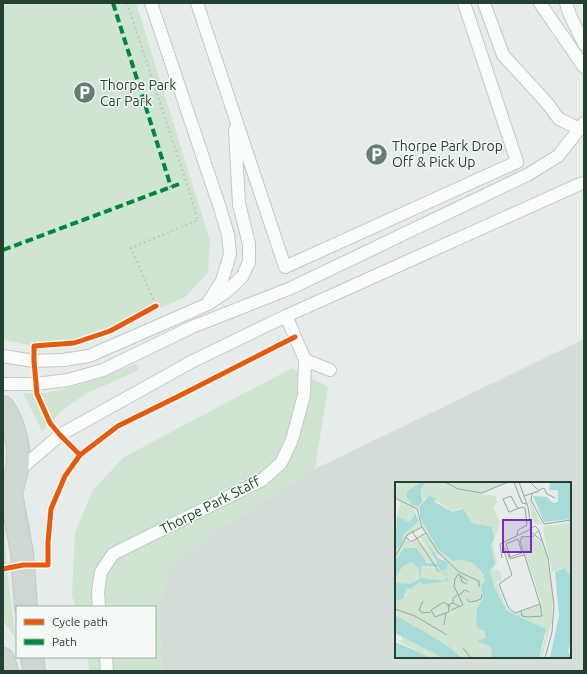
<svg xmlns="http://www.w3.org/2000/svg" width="587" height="674" viewBox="0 0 587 674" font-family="Ubuntu,sans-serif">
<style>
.built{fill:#d4ddd8;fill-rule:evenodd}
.green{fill:#cfe5d2}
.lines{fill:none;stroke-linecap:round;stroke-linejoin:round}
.service-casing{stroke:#c3c9c6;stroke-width:14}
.primary-casing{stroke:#c2cac6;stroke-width:24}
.path{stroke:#c2cbc6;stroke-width:2.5;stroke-dasharray:2 3;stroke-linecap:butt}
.service{stroke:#fbfcfc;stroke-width:12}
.primary{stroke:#cfd7d3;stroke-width:22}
.quiet{stroke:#00873e;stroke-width:4;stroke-dasharray:8 4;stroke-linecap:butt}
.cycleway-casing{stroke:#f5faf6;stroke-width:8}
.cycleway{stroke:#e8590c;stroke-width:5}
.labels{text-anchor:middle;stroke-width:3;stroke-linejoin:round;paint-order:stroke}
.poi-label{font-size:14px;fill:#234033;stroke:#f5faf6;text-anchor:start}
.street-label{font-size:14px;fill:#234033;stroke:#f5faf6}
.inset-road{fill:none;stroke:#98a7a0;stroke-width:1}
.view{fill:#7b2cbf;fill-opacity:0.15;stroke:#7b2cbf;stroke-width:2}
.inset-edge{fill:none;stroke:#234033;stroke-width:2}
</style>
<rect width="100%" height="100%" fill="#e6ece9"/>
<path class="built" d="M584,339V671H162L159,610L166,574L210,535L315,469ZM396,483H570V657H396Z"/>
<g class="green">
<path d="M3,3H136L210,241L208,273L185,297L110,331L74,343L34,346L3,340Z"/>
<path d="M136,364L139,370L87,393L61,411L42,431L23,393H46L79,385Z"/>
<path d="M292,368L328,387L315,469L210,535L166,574L159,610L162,671H90L87,657H155V607H75L72,595L75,532L93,490L124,457Z"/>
<path d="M5,528C5,565 11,602 16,639L3,620V529Z"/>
</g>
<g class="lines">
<defs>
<g id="service">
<path d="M151,3L221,211L228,235L230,254L222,281L209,301"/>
<path d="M197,3L285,267L517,162L464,3"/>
<path d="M484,3L503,55L547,103L559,119L580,129"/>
<path d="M540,3L584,67"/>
<path d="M566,3L570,15L584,44"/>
<path d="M286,316L305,360L330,370"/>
<path d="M3,356L34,361L63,360L89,356L208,304L226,292L242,277L249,262V244L239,204L235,130"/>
<path d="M3,384H36L68,380L103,370L192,327L291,288L529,174L558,156L584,123"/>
<path d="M17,472L60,435L193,361L286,316L580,184L584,183"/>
<path d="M99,607L98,592L101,572L113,554L262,480L281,463L292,440L304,395L305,360"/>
<path d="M106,657L107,671"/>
</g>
<g id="primary">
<path d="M3,407C18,429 22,457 14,482C13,486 12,490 10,494C8,498 5,501 3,504"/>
<path d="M11,493L22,553L26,607"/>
<path d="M32,657L34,671"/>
<path d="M3,659L7,671"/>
</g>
</defs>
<use href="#service" class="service-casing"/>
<use href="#primary" class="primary-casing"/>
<g class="path">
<path d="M127,3L184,175L198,220L131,248L156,306"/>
<path d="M74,449L80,455"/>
</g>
<use href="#service" class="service"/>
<use href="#primary" class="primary"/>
<g class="quiet">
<path d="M113,3L171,187"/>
<path d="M3,250L179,184"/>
</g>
<defs>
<g id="cycleway">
<path d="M80,455L60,435L50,423L37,394L34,361V346L74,343L110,331L156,306"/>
<path d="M3,569L23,565H48V542L51,509L65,476L80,455L118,426L179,396L277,346L295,337"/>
</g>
</defs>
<use href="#cycleway" class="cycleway-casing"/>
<use href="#cycleway" class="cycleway"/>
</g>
<defs>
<symbol id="parking-disc" viewBox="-11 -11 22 22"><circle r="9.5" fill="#677c73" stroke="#f5faf6"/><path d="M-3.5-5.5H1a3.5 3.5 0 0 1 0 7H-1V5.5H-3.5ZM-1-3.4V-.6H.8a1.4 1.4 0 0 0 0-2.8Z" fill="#fff"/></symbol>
</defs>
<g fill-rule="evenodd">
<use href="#parking-disc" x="72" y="80" width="25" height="25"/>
<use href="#parking-disc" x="364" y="142" width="25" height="25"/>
</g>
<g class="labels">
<g class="poi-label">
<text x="100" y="90">Thorpe Park<tspan x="100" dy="16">Car Park</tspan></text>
<text x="392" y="151">Thorpe Park Drop<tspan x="392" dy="16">Off &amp; Pick Up</tspan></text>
</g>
<g class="street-label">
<text transform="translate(210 505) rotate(-27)" y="5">Thorpe Park Staff</text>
</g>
</g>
<g transform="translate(395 482)">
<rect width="176" height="176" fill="#e6ece9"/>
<path d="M5,0H26L14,7L12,17L17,23L23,24L28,16L26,7L31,0H111L88,11L64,7L52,2L63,8L100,14L102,21L98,25L105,40L98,62L102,80L99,85L96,88H103L105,90L107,98L101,100L111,125L120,132L147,122L126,59L127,56L137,54L146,60L151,71L158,115L157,138L147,176H144L151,154L148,145L136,142L112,129L96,97L86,102L88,117L82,126L81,142L91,154L89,158L82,159L96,165L97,176H67L53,164L2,136L0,119L12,113L4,101H0V96L8,84L16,80L22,84L48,87V77L40,72L38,75L43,82L38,83L9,66L0,79V70L6,62L7,53L24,39L26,45L11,55L16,62L21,58L31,66L25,55L29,53L32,55L26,38L43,67L58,79L69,78L79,82L89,95L95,94V89L100,81L96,63L98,46L75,40L65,26L57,30L44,20L30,16L25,24L26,32L23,28L0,15V6ZM133,15L146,41L148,42H141L137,37ZM6,20L18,27L19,34L14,40L2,34ZM174,41L176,43V95L170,86L157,90L148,48L150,44ZM7,154L46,175L48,176H35L0,157L7,159Z" fill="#cfe5d2"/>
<path d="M26,0H31L26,7L27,19L24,24L17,23L12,16V9ZM176,0V37L149,40L138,14L152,15L158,21L163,20V8H154L155,1ZM34,14L40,16V20L57,30L68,27L77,41L97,45L99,56L96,63L100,82L95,89L99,104L112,129L151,147L144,176H97L96,165L82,159L91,156L89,149L82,146L81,142L82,126L88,117L86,102L90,100L88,92L79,82L69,78L58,79L43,67L25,36V24ZM18,27L24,39L8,53L6,62L0,70L2,34L14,40L19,34ZM29,56L43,76L53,81L52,87L47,88L49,91H53L51,92L53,99L29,102L32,105L25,100L16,107L12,106L8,117L0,119V101L15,102L25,97L23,85L16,80L8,84L0,96V79L9,66H21L32,81L43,82ZM26,84L43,85L51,94L50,99L26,96ZM170,86L176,95V158L173,169L176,176H155L164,133L160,90ZM0,133L53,164L67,176L46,175L0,151ZM0,160L26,171L35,176H0Z" fill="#a6dbd8" fill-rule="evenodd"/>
<path class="inset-road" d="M50,0L63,7L87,11L113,0M119,0L127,21L132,22M124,0L133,25L136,46M144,8L149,6L152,12L160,16M137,12L136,18L149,42L176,38M129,14L144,9L135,0M0,16L22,27L27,45M17,49L44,90M144,49L153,76L159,123L157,150L150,176M140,52L144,48L140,44L136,46V50L147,59M122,53L123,48L132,43L130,26L127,25L119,28L115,30H114L108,17L116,14L123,27M11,55L16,60L31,51M127,55L139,54M108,64L115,75L127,71L123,57L111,62L115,74M109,69L117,93L104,102L113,125L120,131L145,122L125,59L127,54M113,73L115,77L129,73M0,75L12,53L27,45L43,70L64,90L84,99V105M107,76L105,62L136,47M65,93L67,100L72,102M62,113L58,116V121L64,124M63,114L70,108L74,110M72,117L74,120L81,119L86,117L87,112M28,119L24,128L28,131L36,130M0,127L20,134L52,153M56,128L68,123L59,104L60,97L63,92L73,99M126,129L127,134L133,135L147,134L145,122M51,131L54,130L53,123L58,121M49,143L51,131L40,135L36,128L49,120L56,125M68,166L76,176"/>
<path class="view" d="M108,38H136V70H108Z"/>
<rect width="176" height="176" class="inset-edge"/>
</g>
<rect width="587" height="674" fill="none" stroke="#234033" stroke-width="8"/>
<rect x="16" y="606" width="140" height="52" fill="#f5faf6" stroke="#a1b0a8"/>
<rect x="24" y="619" width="20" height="6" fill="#e8590c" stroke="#a1b0a8"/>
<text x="52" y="626" font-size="12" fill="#234033">Cycle path</text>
<rect x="24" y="639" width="20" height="6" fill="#00873e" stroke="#a1b0a8"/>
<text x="52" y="646" font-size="12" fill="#234033">Path</text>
</svg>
